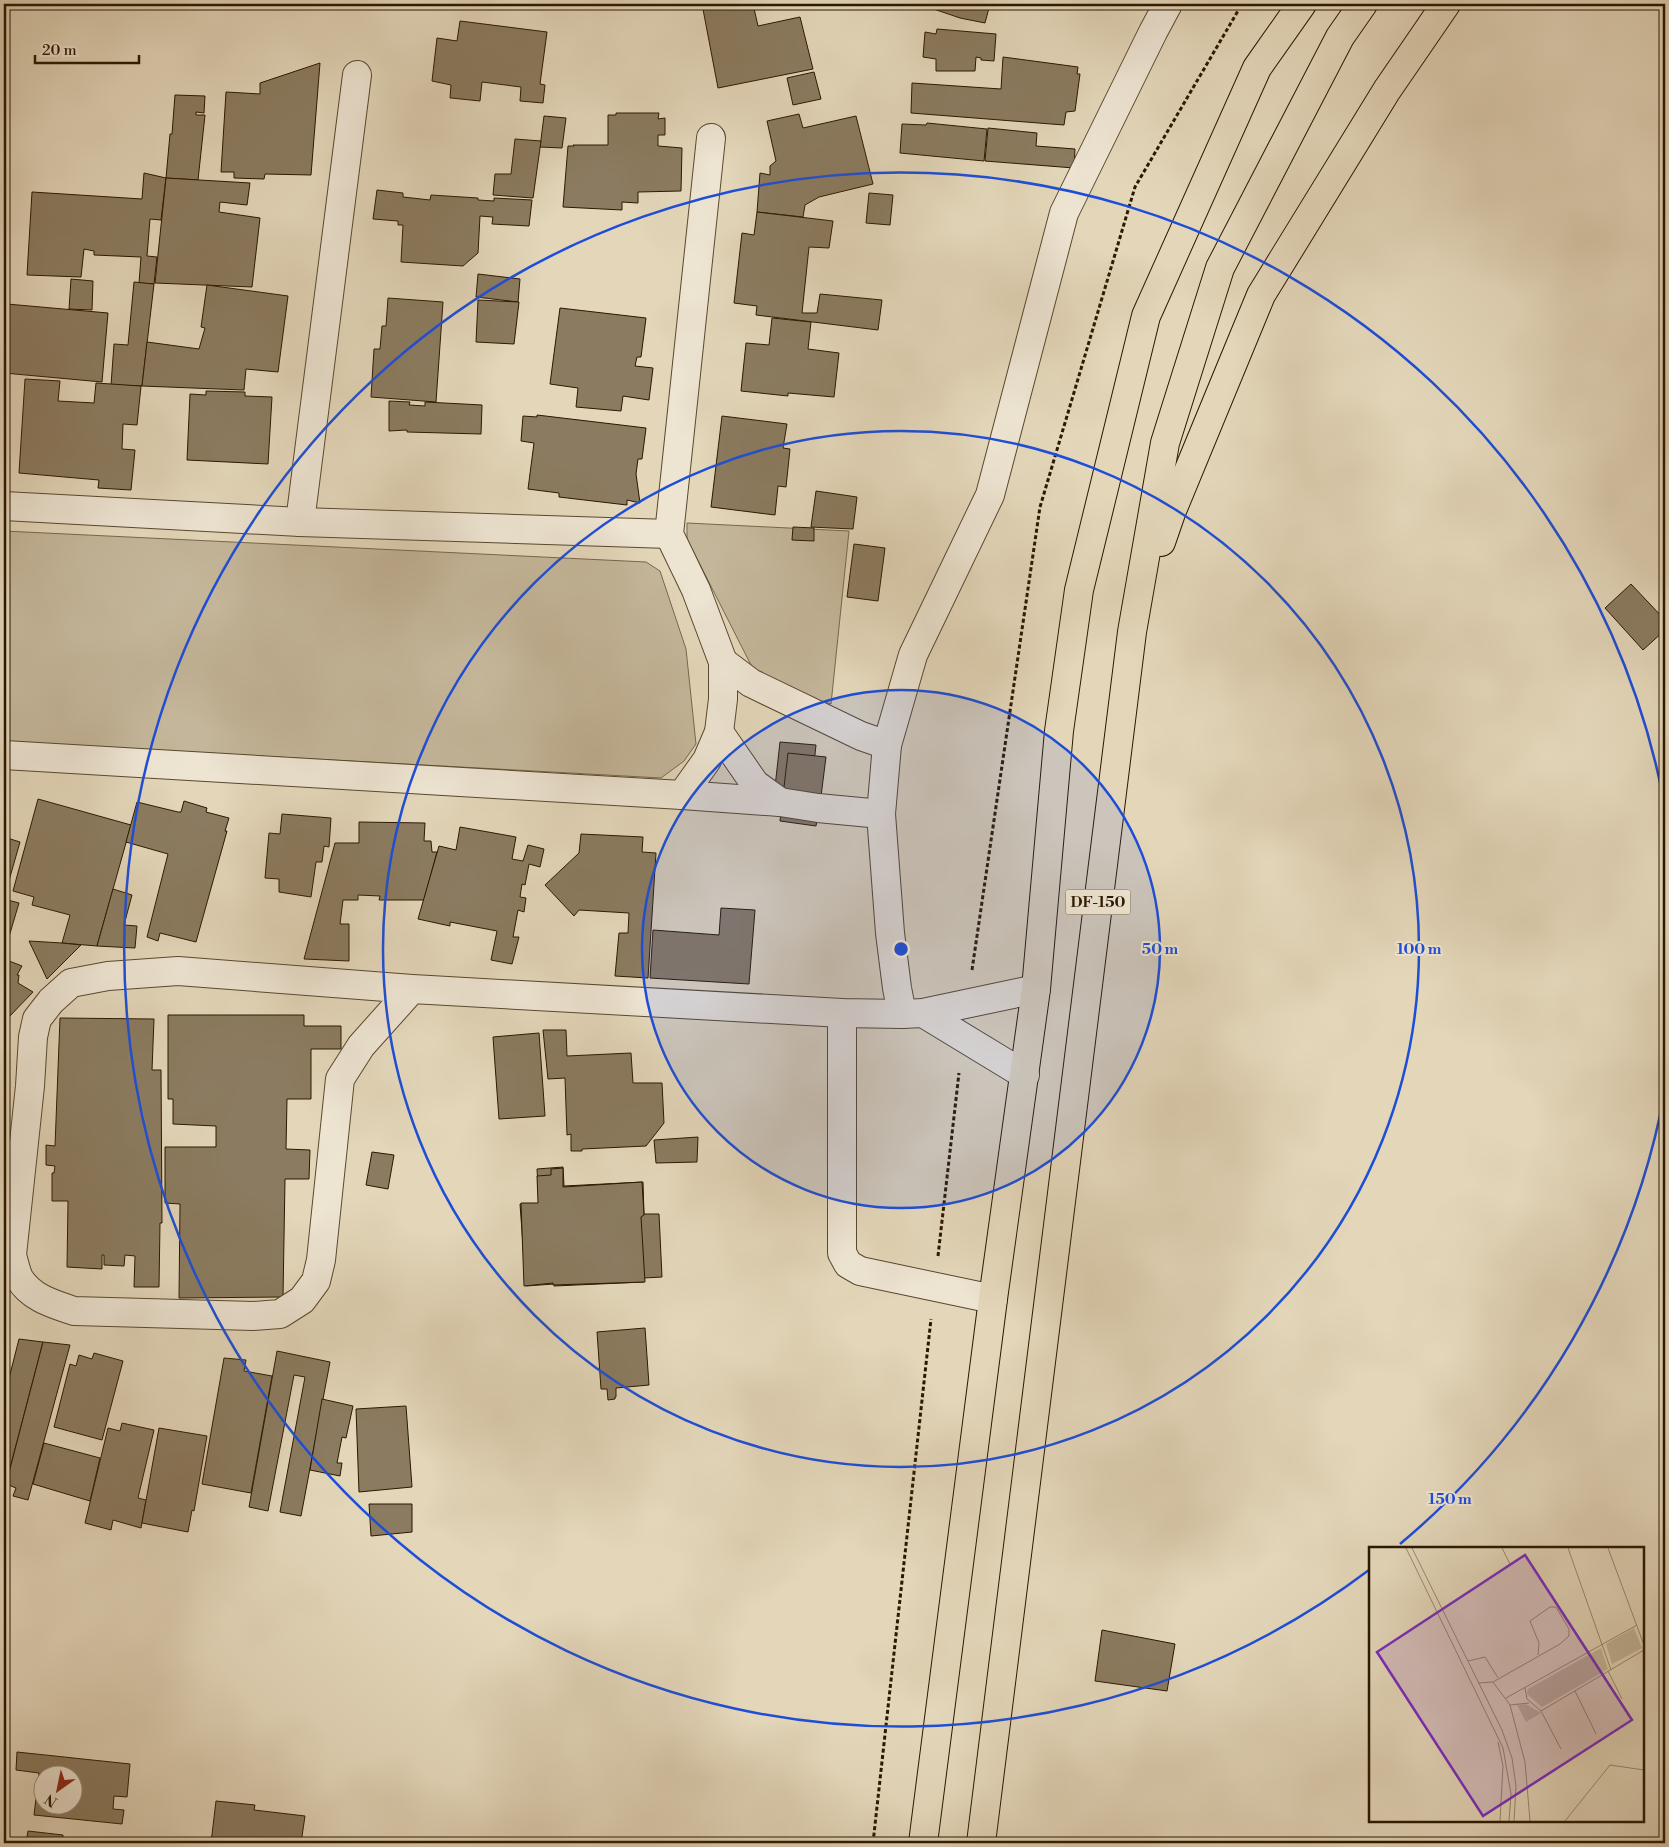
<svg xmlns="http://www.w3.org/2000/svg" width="1669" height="1847" viewBox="0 0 1669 1847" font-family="'Libre Bodoni',serif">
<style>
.green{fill:#c4b69a;stroke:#78674d}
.building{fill:#8b7b60;stroke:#2b1800;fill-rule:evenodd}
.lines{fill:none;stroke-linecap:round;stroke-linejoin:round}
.minor-casing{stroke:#59482e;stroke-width:30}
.primary-casing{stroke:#2b1800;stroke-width:30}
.path{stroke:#2b1800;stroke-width:3;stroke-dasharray:4 2.5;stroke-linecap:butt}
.minor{stroke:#ede4d2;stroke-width:28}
.primary{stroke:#e3d6b9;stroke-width:28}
.ring{fill:none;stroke:#1d4ed8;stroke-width:2.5}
.labels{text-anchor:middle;stroke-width:4;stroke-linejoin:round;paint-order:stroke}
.shield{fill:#ede4d2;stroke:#65553f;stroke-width:1}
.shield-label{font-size:15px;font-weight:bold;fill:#2b1800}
.inset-road{fill:none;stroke:#998a6f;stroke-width:1}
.view{fill:#7b2cbf;fill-opacity:0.15;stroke:#7b2cbf;stroke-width:2.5}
.inset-edge{fill:none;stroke:#2b1800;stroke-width:2.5}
.centre{fill:#1d4ed8;stroke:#ede4d2;stroke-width:2.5}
.ring-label{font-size:15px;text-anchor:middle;font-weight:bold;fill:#1d4ed8;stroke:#ede4d2;stroke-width:4;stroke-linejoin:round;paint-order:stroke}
</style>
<rect width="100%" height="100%" fill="#e3d6b9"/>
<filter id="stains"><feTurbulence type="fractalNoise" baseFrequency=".004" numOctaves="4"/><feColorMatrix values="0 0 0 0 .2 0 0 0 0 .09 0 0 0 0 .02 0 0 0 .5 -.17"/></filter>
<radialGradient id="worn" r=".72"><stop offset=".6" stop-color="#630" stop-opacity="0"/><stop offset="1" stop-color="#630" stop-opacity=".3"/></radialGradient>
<g class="green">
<path d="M687,523L849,531L831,704L792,692L752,667L687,539Z"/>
<path d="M4,531L646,562L660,571L686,649L696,744L684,761L661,778L4,742Z"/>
</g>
<g class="building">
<path d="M702,4H753L758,26L800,17L813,69L718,88Z"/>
<path d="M919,4H990L985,23L960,18Z"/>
<path d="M460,21L547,32L540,84L545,85L543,103L520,101L521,87L482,82L480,101L451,98H450L451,85L432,81L437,38L457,41Z"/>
<path d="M937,29L996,34L994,61L981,60V58L976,57L975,71H936V59L923,57L925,32L936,34Z"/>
<path d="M1003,57L1078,67L1077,74H1080L1075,111L1066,112L1064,125L911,113L912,83L1001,89Z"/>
<path d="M320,63L311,175L265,174L264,179L234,178V172H221L226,92L260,94V83Z"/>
<path d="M814,72L821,99L793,105L787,78Z"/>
<path d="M175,95L205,96L204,113L196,112V115H205L198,180L166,178L170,134H172Z"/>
<path d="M616,113H659L658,119L665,118V135H658V146L682,148L681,191L638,192V203L622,202V210L563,207L568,146H574L573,145H608V115H616Z"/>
<path d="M799,114L803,128L856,116L873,184L819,197L805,205L803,217L757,212L760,173L770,175V166L776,161L767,121Z"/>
<path d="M544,116L566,118L562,148L540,147Z"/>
<path d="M927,123L987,129L984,161L900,153L902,124L926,125Z"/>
<path d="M988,128L1037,133L1036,146L1075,149L1074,168L985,161Z"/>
<path d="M515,139L541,141L533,198L493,195L495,174H511Z"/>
<path d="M144,173L166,178L161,220L150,219L147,256L157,257L154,284L139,283L141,257L94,255V251L84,249L81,277L27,275L32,192L142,199Z"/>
<path d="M166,178L250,183L247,205L220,202L219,212L260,218L252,287L155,283Z"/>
<path d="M377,190L403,193V197L430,200L431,195L478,198V200L494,201V198L532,200L529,226L492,224L493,217L480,216L478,253L463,266L401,262L403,225H398V221L373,219Z"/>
<path d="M869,193L893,195L890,225L866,223Z"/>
<path d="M757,212L833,221L829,248L809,247L802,313H817L820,294L882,300L878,330L756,315L757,306L734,303L742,233L754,235Z"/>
<path d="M478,274L520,279L518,302L476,297Z"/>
<path d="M71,279L93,281L92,310L69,309Z"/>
<path d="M134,282L154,284L142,386L111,385L114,344L128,345Z"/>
<path d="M207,285L288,296L278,372L246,369L244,390L142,386L147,342L199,349L205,328L201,327Z"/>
<path d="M388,298L443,302L436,402L371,397L374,349H380L382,326H386Z"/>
<path d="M478,300L519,302L514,344L476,342Z"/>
<path d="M7,304L108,313L102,382L4,373V344Z"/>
<path d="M560,308L646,318L641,357H637L635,366L653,368L649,400L623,396L621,411L576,407L578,388L550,384Z"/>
<path d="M772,318L811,322L808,349L839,353L834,397L788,393V396L741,391L746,343L769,345Z"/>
<path d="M25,379L60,381L58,401L94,403L96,383L141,386L137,425L123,424L122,449L135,450L131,490L98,488L99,480L19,473Z"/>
<path d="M206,391L245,392V396L272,397L268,464L187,460L190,394L206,395Z"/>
<path d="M389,401L410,402L409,405L425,406V402L482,405L481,434L407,432V430L389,431Z"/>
<path d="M537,415L646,428L642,459H638L636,474L640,503L627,500V505L559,497V493L528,489L534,443L521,441L523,416L537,417Z"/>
<path d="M722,416L787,424L783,448L790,449L786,487L778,486L775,515L711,507Z"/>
<path d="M816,491L857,497L853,529L811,527Z"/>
<path d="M793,527L814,528V541L792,540Z"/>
<path d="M854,544L885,548L878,601L847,597Z"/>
<path d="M1631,584L1665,620V630L1643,650L1605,608Z"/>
<path d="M780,742L816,745L810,800L774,796Z"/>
<path d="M788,753L826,757L818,820H817L816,826L780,821Z"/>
<path d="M38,799L131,825L97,946L62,943L70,915L32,905L34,897L13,891Z"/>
<path d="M184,801L207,808L206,812L229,818L225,831H227L196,942L160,933L158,941L147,937L168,854L126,842L137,802L178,812H181Z"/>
<path d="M282,814L331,818L329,847L324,846L322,862H316L311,897L279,892V879L265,878L269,833L280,834Z"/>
<path d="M359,822L425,823L424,841H431L432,852H437L424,900H379L380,896L358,895V900H343L340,924H349V961L304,959L335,843H359Z"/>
<path d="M460,827L516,837L512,859L523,861L528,845L544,849L540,867L529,864L525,885L522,884L520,897L526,898L524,912L518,910L513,937H519L512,964L491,960L497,931L450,922V926L418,919L439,846L456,850Z"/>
<path d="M581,834L643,837L642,852L656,853L648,978L615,976L619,933H628L629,913L579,910L574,916L545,885L579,853Z"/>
<path d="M4,837L20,842L4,898Z"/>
<path d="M113,889L132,895L124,925L137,926L135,948L97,946Z"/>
<path d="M4,899L19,903L8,940L4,939Z"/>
<path d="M721,908L755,910L749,984L650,978L653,930L719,935Z"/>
<path d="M29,941L62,943L81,945L47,979Z"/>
<path d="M4,959L22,966L17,975H19L18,983L33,992L8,1018L4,1017Z"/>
<path d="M168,1015H304V1026H341V1049H311V1099H287L286,1149L310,1150L309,1179H285L283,1297L179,1298L180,1204L165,1203V1147H216V1126L173,1124V1099H168Z"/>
<path d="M60,1018L154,1019L152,1070H161L162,1223H160L159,1287H134L135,1256L125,1255L124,1266L104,1265V1255H102V1269L67,1267L68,1201H52V1173H54L55,1166L46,1165V1145L55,1146Z"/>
<path d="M543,1030H566L567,1056L631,1053L633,1083H662L664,1123L646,1146L582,1149V1151H571V1134L567,1135L565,1078L548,1079Z"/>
<path d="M539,1033L545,1116L499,1119L493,1037Z"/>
<path d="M698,1137L697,1162L656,1163L654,1140Z"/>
<path d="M372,1152L394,1155L388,1189L366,1185Z"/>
<path d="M563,1167L564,1186L643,1182L644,1214H659L662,1277L644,1278V1282L554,1286V1284L526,1286L520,1204H539L537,1169Z"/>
<path d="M563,1168V1187L642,1182L644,1215L641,1217L645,1282L553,1285V1283L524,1286L521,1203H538L537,1176L551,1175V1169Z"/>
<path d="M645,1328L649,1385L616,1388V1397H615V1399L608,1400L607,1389H601L597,1332Z"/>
<path d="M19,1339L43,1342L4,1491V1398Z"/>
<path d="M43,1342L70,1345L28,1500L13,1496L16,1488L6,1484Z"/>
<path d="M277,1351L330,1362L301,1516L280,1512L305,1377L294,1375L268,1511L249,1507Z"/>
<path d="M94,1353L123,1361L102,1440L54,1427L70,1364L76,1366L79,1355L92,1359Z"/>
<path d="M224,1358L246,1360L244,1371L272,1376L251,1493L202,1484Z"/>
<path d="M322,1399L353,1406L346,1438L342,1437L337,1463H342L340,1476L310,1470Z"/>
<path d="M406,1406L412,1487L359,1492L356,1409Z"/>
<path d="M122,1423L154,1430L138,1498L146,1500L141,1528L113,1520L111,1530L85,1523L108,1428L120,1431Z"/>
<path d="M159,1428L207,1436L194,1511L192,1510L188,1532L142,1523Z"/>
<path d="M44,1443L100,1458L90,1501L33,1484Z"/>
<path d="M369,1504H412V1532L371,1536Z"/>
<path d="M1102,1630L1175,1644L1167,1691L1095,1681Z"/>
<path d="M17,1752L130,1764L127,1797L114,1796L113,1809L124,1810L122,1824L34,1815L39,1773L16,1770ZM42,1774H72V1804H42Z"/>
<path d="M216,1801L255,1805L254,1810L305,1816L301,1843H211Z"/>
<path d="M28,1831L63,1835V1841L83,1843H26Z"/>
</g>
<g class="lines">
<defs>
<g id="minor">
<path d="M4,506L300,522L669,534"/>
<path d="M300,522L357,75"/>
<path d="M723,662L751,683L861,736L887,745L881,814L890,933L897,988L902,1014L923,1013L1036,989"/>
<path d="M719,732L755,784L780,802"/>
<path d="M887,745L913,655L990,495L1064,213L1153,32L1168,4"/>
<path d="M4,755L682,795L780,802L818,808L881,814"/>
<path d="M682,795L707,760L719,732L723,699V662L696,590L669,534L711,138"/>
<path d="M412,989L361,1046L340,1079L321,1260L316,1281L302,1300L280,1314L253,1316L74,1311C53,1304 31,1298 19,1278C16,1272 14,1262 12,1255L30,1086L33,1037L37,1019L51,1001L71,983L108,976L178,971L412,989L842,1013L902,1014"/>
<path d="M842,1013V1253L848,1264L860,1271L993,1299"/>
<path d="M923,1013L1025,1075"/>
</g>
<g id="primary">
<path d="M1161,542L1171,513L1261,295L1387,90L1446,4"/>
<path d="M923,1843L993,1299L1036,989L1059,731L1079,590L1146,316L1257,68L1302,4"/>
<path d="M981,1843L1132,632L1165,443L1220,268L1340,37L1363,4"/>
</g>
</defs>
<use href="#minor" class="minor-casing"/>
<use href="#primary" class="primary-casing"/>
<g class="path">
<path d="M972,970L1040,507L1135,187L1242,4"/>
<path d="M938,1256L959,1073"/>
<path d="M873,1843L931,1319"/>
</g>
<use href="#minor" class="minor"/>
<use href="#primary" class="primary"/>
</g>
<circle cx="901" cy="949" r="259" fill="#1d4ed8" fill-opacity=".12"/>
<g class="ring">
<circle cx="901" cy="949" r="259"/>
<circle cx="901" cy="949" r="518"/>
<path d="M1665 1091A777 777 0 0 1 1400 1544M1369 1570A777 777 0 1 1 1665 807"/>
</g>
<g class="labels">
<rect class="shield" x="1065.5" y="889.5" width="65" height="25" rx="4"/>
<g class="shield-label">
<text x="1098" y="907">DF-150</text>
</g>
</g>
<g transform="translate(1369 1547)">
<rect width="275" height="275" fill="#e3d6b9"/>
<path d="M265,81L273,101L243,117L237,97ZM232,101L239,122L173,160L158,147L159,142ZM157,157L172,166L157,175L148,158Z" fill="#c4b69a"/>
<path class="inset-road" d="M37,1L134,201L142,247L140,274M43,1L133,183L143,211L147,239L145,274M133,1L141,17M199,1L242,123M239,1L275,98M99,114L116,110L129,131M239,124L253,152M124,135L191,97L200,89V82L187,60H181L161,74L170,96L169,108M109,136L124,135L141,158L160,156M156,141L158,152L172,164L192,202M206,144L227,187M137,151L268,78M141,158L156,215L161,274M172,164L275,103M129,195L134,219L131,274M196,274L241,218L275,223"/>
<path class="view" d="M156,8L263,173L114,269L8,105Z"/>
<rect width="275" height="275" class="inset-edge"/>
</g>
<circle cx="901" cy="949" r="8" class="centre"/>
<g class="ring-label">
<text x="1160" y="954">50 m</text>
<text x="1419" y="954">100 m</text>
<text x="1450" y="1504">150 m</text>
</g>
<rect width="1669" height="1847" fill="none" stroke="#e3d6b9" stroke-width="20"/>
<rect x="5" y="5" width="1659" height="1837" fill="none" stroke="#2b1800" stroke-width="2.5"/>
<rect x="10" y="10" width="1649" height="1827" fill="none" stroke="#2b1800"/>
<g transform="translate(58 1790) rotate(213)"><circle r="24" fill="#ede4d2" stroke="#9f927e"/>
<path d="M0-4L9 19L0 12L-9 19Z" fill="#8f2418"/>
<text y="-8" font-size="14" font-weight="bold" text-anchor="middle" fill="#2b1800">N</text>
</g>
<path d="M35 55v8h104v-8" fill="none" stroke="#2b1800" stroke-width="2.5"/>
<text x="42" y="55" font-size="15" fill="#2b1800" stroke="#ede4d2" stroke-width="4" paint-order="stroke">20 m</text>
<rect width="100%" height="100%" filter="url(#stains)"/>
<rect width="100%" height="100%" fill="url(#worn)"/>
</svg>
